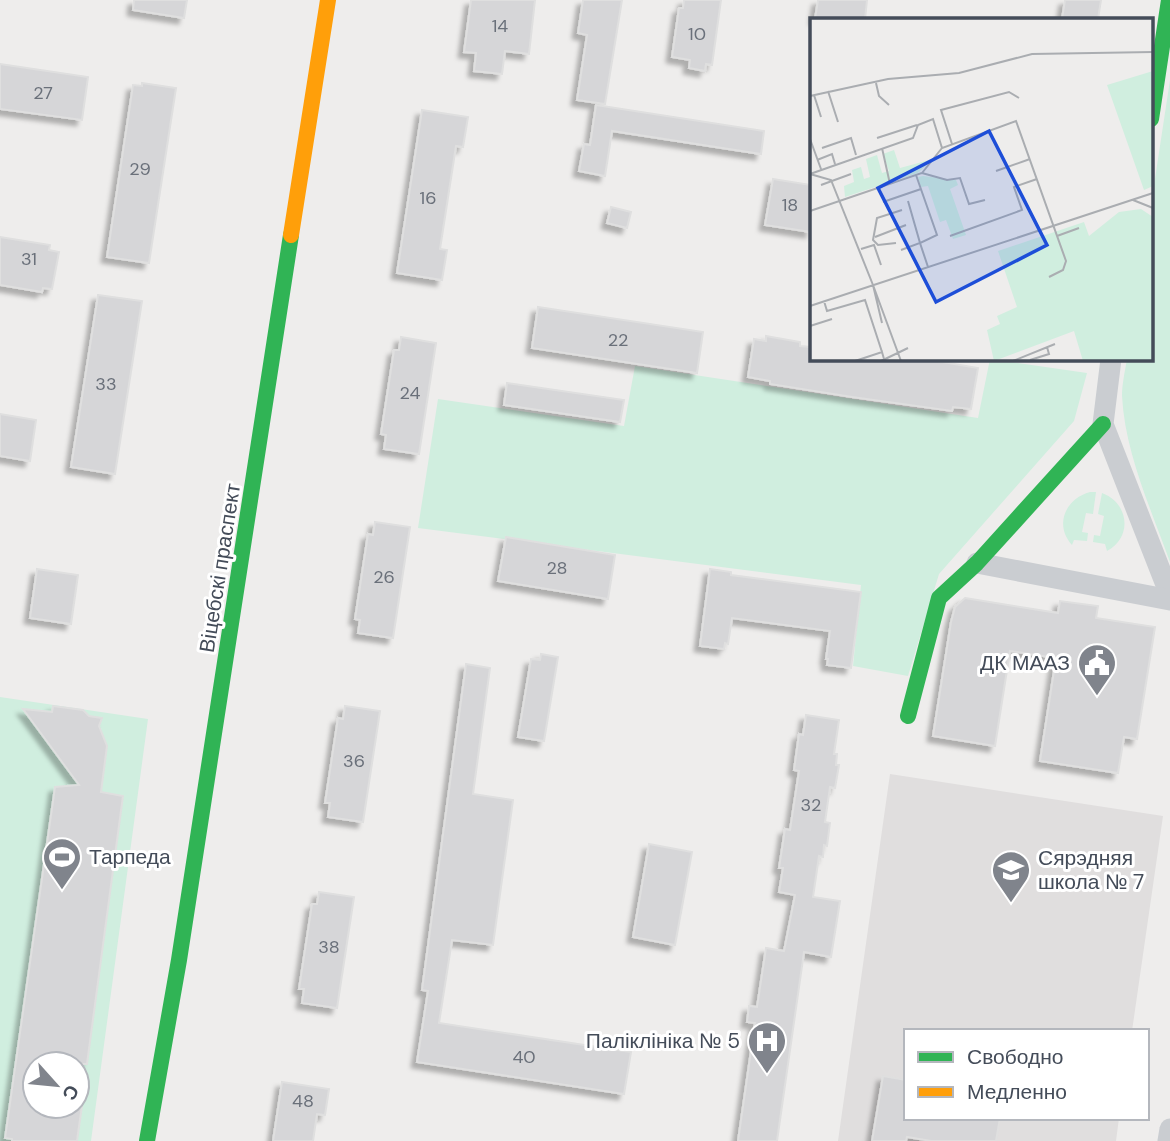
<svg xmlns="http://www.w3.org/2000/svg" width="1170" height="1141" viewBox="0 0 1170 1141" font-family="'DM Sans',sans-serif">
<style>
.education{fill:#e0dede}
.green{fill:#d0eedf;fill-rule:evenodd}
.building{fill:#d6d6d8;stroke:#dfdfdf;stroke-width:2;filter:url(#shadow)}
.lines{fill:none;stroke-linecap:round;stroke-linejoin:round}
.street{stroke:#cacdd1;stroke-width:21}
.fast{stroke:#30b455;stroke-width:16}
.slow{stroke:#ff9f0a;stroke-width:16}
.labels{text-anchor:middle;stroke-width:6;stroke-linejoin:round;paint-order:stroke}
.number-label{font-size:18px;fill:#6a707a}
.street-label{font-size:21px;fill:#444c59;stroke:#fff}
.poi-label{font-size:21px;fill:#444c59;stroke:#fff;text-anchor:end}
.inset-road{fill:none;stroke:#aaadb1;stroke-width:2}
.view{fill:#1d4ed8;fill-opacity:0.15;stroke:#1d4ed8;stroke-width:3.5}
.inset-edge{fill:none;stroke:#444c59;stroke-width:3.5}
</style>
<defs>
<filter id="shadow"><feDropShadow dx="-5.5" dy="5.5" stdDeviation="2" flood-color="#0004"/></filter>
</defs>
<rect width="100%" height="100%" fill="#eeedec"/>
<path class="education" d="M890,774L1163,816L1132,1031H906V1118H1119L1116,1141H838Z"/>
<g class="green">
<path d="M1170,80V562C1151,509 1125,453 1122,396C1122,384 1125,371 1127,359H1151V205Z"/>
<path d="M990,359L1087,373L1074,421L939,574L908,676L853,666L861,585L418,528L438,399L624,426L635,366L978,418Z"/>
<path d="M1090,492H1096L1093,514L1086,513L1082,532L1088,533L1087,541L1074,540L1072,545C1054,525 1065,499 1090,492Z"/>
<path d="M1102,493C1129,503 1133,537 1107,551L1105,544L1093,542L1094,535L1100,536L1104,516L1098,514Z"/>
<path d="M0,697L148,719L91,1141H0ZM35,1064H77V1106H35Z"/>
</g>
<g class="building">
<path d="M134,0H187L184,18L133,10Z"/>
<path d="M471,0H535L529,54L505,51L502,74L474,71L476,53L464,52Z"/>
<path d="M583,0H622L605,104L577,100L587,35L578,33Z"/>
<path d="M684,0H721L712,65L706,64L705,71L689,68L690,60L672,57L679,8H683Z"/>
<path d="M818,0H867L865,19H815Z"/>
<path d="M1065,0H1101L1098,19H1062Z"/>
<path d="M0,64L88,77L82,120L0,109Z"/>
<path d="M142,83L176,88L149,263L107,257L133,85L142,86Z"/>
<path d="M596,105L764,131L761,154L612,131L605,176L579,171L584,144L590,145Z"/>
<path d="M422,110L468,117L463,147L456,146L440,249L447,250L442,280L397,273Z"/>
<path d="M773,179L811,185V232L765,225Z"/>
<path d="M611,207L631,212L627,228L607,223Z"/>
<path d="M0,237L50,245L49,250L59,252L52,289L43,288L42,292L0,285Z"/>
<path d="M98,295L142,301L115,474L71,467Z"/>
<path d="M538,307L703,332L697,373L532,348Z"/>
<path d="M766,336L800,342V346L811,347V359H925L978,368L971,409L953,407L952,411L852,397L770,384V381L748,377L754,339L766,341Z"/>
<path d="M401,337L436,343L419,454L384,449L386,435L381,434L394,350H399Z"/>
<path d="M507,383L624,400L620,422L504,405Z"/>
<path d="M0,414L36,420L30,461L0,456Z"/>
<path d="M375,522L410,527L393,638L358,633L360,620L355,619L368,534L373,535Z"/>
<path d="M506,537L615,555L608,599L498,581Z"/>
<path d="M37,569L78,575L71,624L30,618Z"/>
<path d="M710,569L731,572V575L861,592L851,668L827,665L828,659H826L830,631L732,618L728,644L725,643L724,649L700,646Z"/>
<path d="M965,598L1058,613L1060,601L1098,606L1096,618L1155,627L1137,739L1124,737L1118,773L1040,761L1056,658L1010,651L995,746L933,736L951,622L955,607Z"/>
<path d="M541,654L558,657L544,741L518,737L531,659L540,660Z"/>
<path d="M466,664L490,668L473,794L513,800L493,945L452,940L439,1023L631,1052L624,1094L417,1062L428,991L422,990Z"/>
<path d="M53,706L83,710L89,716L102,718L99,726L107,746L101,792L123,796L87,1064H35V1106H82L77,1141H12V1139L5,1138L55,787L79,785L23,709L52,712Z"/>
<path d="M345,706L380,711L363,822L328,817L330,803H325L338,718L343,719Z"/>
<path d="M806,715L839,720L834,754H837L836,765H839L835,788L830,787L825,822L830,823L827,846L824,845L823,857L819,856L813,897L840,901L831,957L804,952L777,1141H738L755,1023L747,1022L749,1006L757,1007L766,948L784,951L795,895L779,892L783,868H779L785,829L790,830L799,771L794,770L799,734L803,735Z"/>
<path d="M649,844L692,852L675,945L633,937Z"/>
<path d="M319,892L354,897L337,1008L302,1003L304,989H299L312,904H317Z"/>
<path d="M883,1076L906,1080V1118H1000L996,1141H931L907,1137L906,1141H872Z"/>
<path d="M282,1082L329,1089L325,1115L317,1114L313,1141H273Z"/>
</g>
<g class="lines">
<g class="street">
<path d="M1111,359L1103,424L1170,595"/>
<path d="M977,563L1170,600"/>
<path d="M1168,1141L1170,1129"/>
</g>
<g class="fast">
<path d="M1151,119L1169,0"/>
<path d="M908,716L939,598L977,563L1103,424"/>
<path d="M147,1141L179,960L291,235"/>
</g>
<path class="slow" d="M291,235L328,0"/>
</g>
<defs>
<symbol id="civic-pin" viewBox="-11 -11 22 30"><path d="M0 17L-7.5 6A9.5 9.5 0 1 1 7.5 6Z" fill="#80848c" stroke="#fff"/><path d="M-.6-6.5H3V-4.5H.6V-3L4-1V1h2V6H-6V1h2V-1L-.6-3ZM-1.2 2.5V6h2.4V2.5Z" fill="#fff"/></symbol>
<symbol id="stadium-pin" viewBox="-11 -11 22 30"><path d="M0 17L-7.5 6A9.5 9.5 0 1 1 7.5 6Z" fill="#80848c" stroke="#fff"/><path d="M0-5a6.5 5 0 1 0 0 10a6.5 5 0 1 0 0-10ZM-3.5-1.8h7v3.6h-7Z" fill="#fff"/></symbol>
<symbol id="school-pin" viewBox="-11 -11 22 30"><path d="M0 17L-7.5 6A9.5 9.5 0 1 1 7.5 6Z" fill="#80848c" stroke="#fff"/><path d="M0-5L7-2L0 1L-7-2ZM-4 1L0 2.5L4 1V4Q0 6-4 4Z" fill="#fff"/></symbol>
<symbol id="hospital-pin" viewBox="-11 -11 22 30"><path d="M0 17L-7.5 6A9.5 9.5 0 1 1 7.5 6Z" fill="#80848c" stroke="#fff"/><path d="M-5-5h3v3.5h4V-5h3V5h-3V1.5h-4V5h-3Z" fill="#fff"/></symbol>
</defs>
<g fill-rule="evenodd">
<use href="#civic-pin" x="1075" y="641" width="44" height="60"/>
<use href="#stadium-pin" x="40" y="835" width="44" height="60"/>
<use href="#school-pin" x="989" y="848" width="44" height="60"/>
<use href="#hospital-pin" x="745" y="1019" width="44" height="60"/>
</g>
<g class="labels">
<g class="number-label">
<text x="500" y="32">14</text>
<text x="697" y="40">10</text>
<text x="43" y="99">27</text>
<text x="140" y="175">29</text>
<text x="428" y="204">16</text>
<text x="790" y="211">18</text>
<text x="29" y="265">31</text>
<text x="618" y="346">22</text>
<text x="106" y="390">33</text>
<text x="410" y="399">24</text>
<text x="557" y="574">28</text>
<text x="384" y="583">26</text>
<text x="354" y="767">36</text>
<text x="811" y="811">32</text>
<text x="329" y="953">38</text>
<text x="524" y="1063">40</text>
<text x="303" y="1107">48</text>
</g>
<g class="street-label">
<text transform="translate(220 568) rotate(-81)" y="7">Віцебскі праспект</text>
</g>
<g class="poi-label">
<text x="1070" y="670">ДК МААЗ</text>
<text x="89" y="864" text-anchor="start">Тарпеда</text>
<text x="1038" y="865" text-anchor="start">Сярэдняя<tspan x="1038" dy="24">школа № 7</tspan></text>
<text x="740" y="1048">Паліклініка № 5</text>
</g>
</g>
<g transform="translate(810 18)">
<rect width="343" height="343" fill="#eeedec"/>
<path d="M343,53V168L334,172L297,67ZM84,132L90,150L123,141L108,155L35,179L34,168L44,164L42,152L51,149L54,161L60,159L56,141L67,137L72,155L79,153L73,136ZM113,158L146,162L148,167L140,171L156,217L143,221L136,202L130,204L118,168L111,169L108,159ZM331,191L343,199V343H273L264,313L184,343L177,312L190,306L187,298L207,289L188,233L274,204L279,218L309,194Z" fill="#d0eedf"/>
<path class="inset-road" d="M66,65L69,78L79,87M18,73L28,104M4,77L11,99M0,78L78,61L149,55L222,36L343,34M67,120L107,107M0,121L11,151M142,126L131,92L199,74L209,80M12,130L41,120L46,137M72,130L80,166M7,142L22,136L25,146M186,153L220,141M112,155L137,162L150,160L159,186L175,182M0,156L103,120L108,107L123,101L132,130M0,156L21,162L63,267M106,157L127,217L110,225L118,249M11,167L41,156M323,182L343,190M73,184L111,171M0,193L112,155L132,130L206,103L256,243L253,252L239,259M140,218L212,192L204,169L227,161M247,218L269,210M65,219L96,207M86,225L68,227L63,222L67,200L92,192M51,231L64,227L71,247M91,232L110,225L98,183M63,267L91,343M63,267L72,305M14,283L17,293L55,282L72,334M0,288L343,175M0,308L22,301M220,342L239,336L237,329M45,343L72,334L74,341M71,343L98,330M203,343L245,326"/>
<path class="view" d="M179,113L237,227L126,284L68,170Z"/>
<rect width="343" height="343" class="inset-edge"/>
</g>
<rect x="904" y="1029" width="245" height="91" fill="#ffffff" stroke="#b4b7bd" stroke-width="2"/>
<rect x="918" y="1052" width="35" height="10" fill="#30b455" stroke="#b4b7bd" stroke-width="2"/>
<text x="967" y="1064" font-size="21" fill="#444c59">Свободно</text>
<rect x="918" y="1087" width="35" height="10" fill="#ff9f0a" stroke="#b4b7bd" stroke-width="2"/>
<text x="967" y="1099" font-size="21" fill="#444c59">Медленно</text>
<g transform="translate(56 1085) rotate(117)"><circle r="33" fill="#ffffff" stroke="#b4b7bd" stroke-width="2"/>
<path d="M0-5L12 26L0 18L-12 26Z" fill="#80848c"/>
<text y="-10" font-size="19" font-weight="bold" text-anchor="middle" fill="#444c59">С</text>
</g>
</svg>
